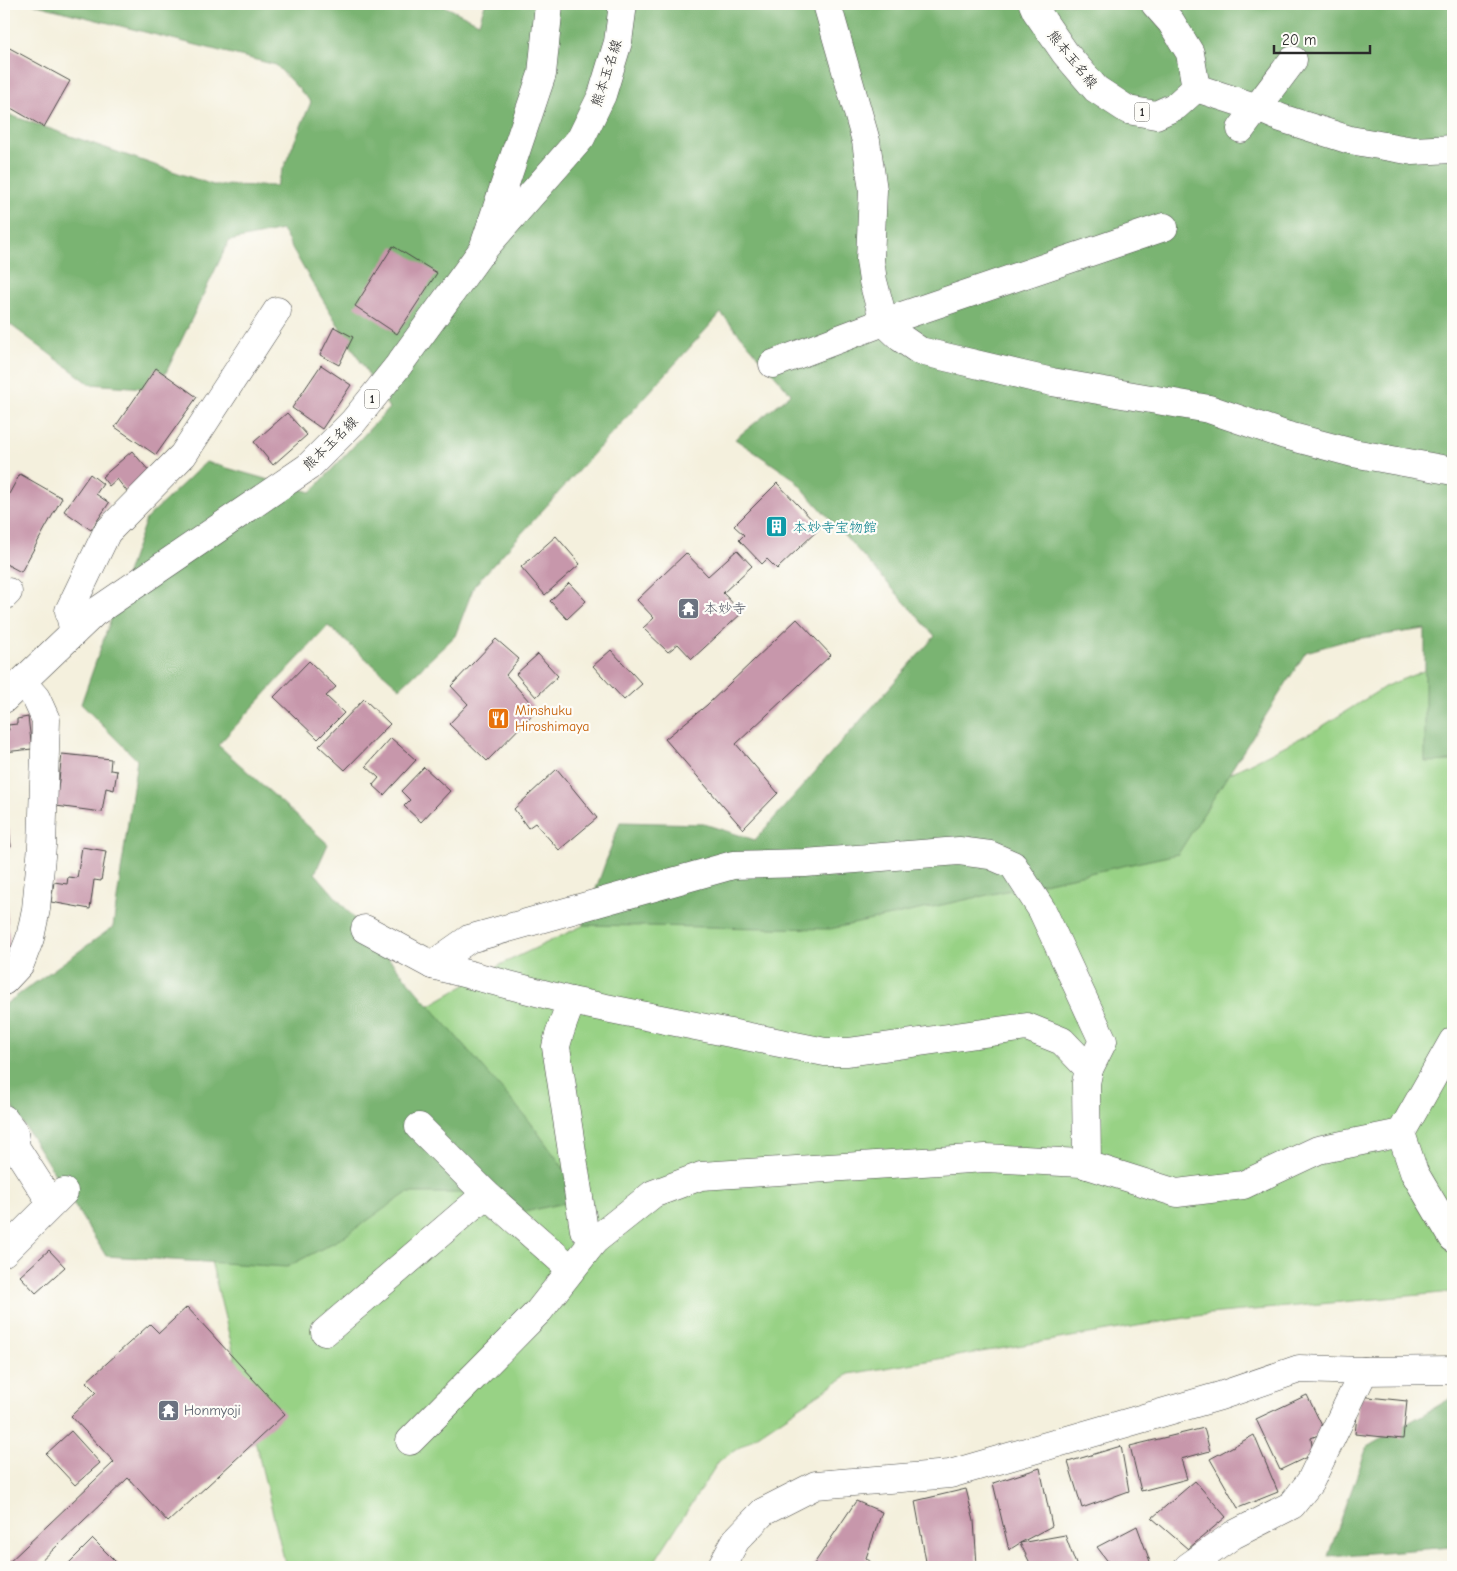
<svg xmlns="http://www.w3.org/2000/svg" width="1457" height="1571" viewBox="0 0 1457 1571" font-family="'Comic Neue','Klee One',sans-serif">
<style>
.green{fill:#98d285;stroke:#627e58}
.forest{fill:#7ab472;stroke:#52704e}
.building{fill:#c797ab}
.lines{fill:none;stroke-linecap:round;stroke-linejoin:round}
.minor-casing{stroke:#494946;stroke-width:29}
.major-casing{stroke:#494946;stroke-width:29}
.minor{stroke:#fff;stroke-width:28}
.major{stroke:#fff;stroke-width:28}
.labels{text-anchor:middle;stroke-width:4.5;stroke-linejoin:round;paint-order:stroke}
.shield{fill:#fdfcf7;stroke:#6a6a68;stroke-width:1}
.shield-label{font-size:12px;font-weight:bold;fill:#2b2b2b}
.street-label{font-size:14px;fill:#2b2b2b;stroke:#fdfcf7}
.culture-label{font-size:14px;fill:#0d838f;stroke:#fdfcf7;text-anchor:start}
.worship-label{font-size:14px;fill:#5b616d;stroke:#fdfcf7;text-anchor:start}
.food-label{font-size:14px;fill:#c56008;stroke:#fdfcf7;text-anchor:start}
</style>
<rect width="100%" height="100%" fill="#fdfcf7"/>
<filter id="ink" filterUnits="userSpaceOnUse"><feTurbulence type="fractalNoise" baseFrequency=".02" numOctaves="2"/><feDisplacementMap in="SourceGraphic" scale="10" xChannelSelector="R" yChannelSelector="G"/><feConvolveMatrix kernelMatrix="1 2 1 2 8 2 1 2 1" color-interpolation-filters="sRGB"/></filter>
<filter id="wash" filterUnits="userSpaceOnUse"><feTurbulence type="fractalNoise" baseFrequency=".0096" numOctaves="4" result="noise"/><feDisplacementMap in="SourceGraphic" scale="20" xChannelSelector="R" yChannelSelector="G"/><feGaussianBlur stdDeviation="1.12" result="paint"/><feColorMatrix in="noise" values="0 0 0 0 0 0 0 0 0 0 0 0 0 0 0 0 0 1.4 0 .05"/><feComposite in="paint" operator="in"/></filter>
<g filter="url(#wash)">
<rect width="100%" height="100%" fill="#f4f0dd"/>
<path class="green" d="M1453,659V1292L1209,1314L849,1374L719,1461L651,1567H286L197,1204L289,1085L502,964L647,895L1173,802L1318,729L1386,686Z"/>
<g class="forest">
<path d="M33,4H440L479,23L485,4H1453V761L1425,762V629L1348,640L1306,652L1178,854L830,929L583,925L620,822L704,824L755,840L935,636L793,478L735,439L791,394L721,313L474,586L455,636L400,688L328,626L218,745L328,844L315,873L531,1123L585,1198L525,1212L462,1193H407L342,1238L287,1267L106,1256L4,1093V1005L113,927L137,760L81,704L146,519L206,462L311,492L389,408L304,269L282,230L229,241L158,389L90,384L4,320V113L213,185L276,186L311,102L276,65Z"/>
<path d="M1453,1397V1547L1328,1556L1367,1447Z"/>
</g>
<g id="blocks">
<g class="building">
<path d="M4,45L70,81L44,127L4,104Z"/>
<path d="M393,246L437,273L397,334L355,306Z"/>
<path d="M334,327L353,337L339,365L320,355Z"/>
<path d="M321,365L351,385L322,429L292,408Z"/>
<path d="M156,368L197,397L156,455L115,427Z"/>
<path d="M287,413L307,435L273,465L254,442Z"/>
<path d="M132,451L156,479L133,499L117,479L109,486L102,477Z"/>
<path d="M20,474L62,498L21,572L4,563V503Z"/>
<path d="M90,474L103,484L96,494L109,503L91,530L64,511Z"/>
<path d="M777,483L820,528L777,569L767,559L762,564L739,540L744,535L734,526Z"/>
<path d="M556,536L580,564L545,595L521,567Z"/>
<path d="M737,550L752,566L723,593L742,613L692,659L678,644L668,652L643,628L654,618L637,600L686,553L708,576Z"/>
<path d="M569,583L586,601L567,619L550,601Z"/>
<path d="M797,619L831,655L736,744L778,793L743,829L665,739L707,705Z"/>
<path d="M496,639L519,659L506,675L537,710L487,761L449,724L468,704L451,686Z"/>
<path d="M611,650L642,684L624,700L593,666Z"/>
<path d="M538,654L558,676L536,697L516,674Z"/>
<path d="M309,661L336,687L326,696L344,713L318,739L274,697Z"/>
<path d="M4,665L12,673L4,681Z"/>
<path d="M364,699L390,724L345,770L319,746Z"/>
<path d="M28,717L32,749L4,752V731L9,730L8,725L17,724V719Z"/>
<path d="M391,738L416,760L384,795L373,785L379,778L366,766Z"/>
<path d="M62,754L111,759L110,770L117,771L114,790L106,788L102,812L56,806Z"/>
<path d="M424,767L450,791L421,822L404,806L410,800L401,791Z"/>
<path d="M557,769L597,818L559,850L535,823L528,828L514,809Z"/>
<path d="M9,829L11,847L4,848V830Z"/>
<path d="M82,847L106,851L101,881L94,880L90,909L51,902L54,882L67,884L68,877L77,878Z"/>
<path d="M4,886H5L10,949L4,950Z"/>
<path d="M49,1250L65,1267L36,1293L20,1276Z"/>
<path d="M187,1307L285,1414L168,1522L128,1478L35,1567H4L114,1462L71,1416L96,1392L86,1382L150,1324L159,1333Z"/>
<path d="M1307,1395L1325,1432L1311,1438L1313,1454L1280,1470L1256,1419Z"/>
<path d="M1359,1396L1407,1401L1403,1439L1355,1434Z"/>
<path d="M1204,1428L1210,1451L1181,1459L1187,1479L1141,1491L1130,1446Z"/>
<path d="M71,1431L100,1463L75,1485L46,1454Z"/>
<path d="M1254,1435L1278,1492L1238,1508L1210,1459Z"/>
<path d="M1121,1446L1129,1491L1082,1508L1068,1462Z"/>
<path d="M1040,1468L1052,1526L1020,1543L1065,1535L1077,1567H1032L1020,1543L1009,1550L993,1483Z"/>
<path d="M1195,1481L1226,1517L1188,1549L1152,1518Z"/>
<path d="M966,1489L974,1521L977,1565L970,1567H927L915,1501Z"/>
<path d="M856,1501L882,1512L866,1558L877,1567H812Z"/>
<path d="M1137,1526L1152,1567H1112L1097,1547Z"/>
<path d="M93,1539L121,1567H65Z"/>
</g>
</g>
</g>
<g filter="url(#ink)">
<use href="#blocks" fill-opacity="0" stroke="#494946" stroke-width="1"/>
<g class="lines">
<defs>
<g id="minor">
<path d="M827,4L866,141L873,190L870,260L873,281L884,322L901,338L920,351L1052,382L1209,409L1285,435L1353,453L1453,471"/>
<path d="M1196,88L1258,108L1281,118L1350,140L1413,151L1453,149"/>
<path d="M1241,129L1293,60"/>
<path d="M482,252L542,74L549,4"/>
<path d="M773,364L884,322L1164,227"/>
<path d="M4,596L8,592"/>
<path d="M74,632L69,611L107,532L183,455L277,311"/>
<path d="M365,929L432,965L469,939L733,865L805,863L959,851L990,855L1013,865L1042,910L1103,1041L1089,1069"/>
<path d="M432,965L571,1001L825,1052H848L1027,1027L1062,1041L1089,1069L1086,1083L1087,1165"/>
<path d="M4,981L20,964L30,938L36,909L42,846L46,720L36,698L22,682"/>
<path d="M571,1001C566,1017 559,1031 556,1047L584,1230L594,1241"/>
<path d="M1453,1041L1401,1133L1414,1172L1453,1238"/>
<path d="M4,1119L14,1132L16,1148L52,1204"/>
<path d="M419,1127L486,1194L571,1269"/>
<path d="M4,1252L64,1192"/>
<path d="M325,1332L486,1194"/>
<path d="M410,1441L539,1311L594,1241L653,1194L701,1176L986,1158L1081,1163L1177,1193L1243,1185L1318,1150L1401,1133"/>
<path d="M721,1567L736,1540L763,1512L816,1485L950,1474L1220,1396L1299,1369L1364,1371L1453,1370"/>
<path d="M1188,1567L1233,1535L1292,1505L1310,1482L1364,1371"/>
</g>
<g id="major">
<path d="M1033,4L1036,11L1065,53L1096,89L1128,110L1156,115L1176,106L1196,88L1190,53L1171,22L1155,4"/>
<path d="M4,699L94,613L308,467L353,422L398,366L481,252L581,138L602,95L618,42L623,4"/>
</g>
</defs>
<use href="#minor" class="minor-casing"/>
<use href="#major" class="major-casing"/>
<use href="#minor" class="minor"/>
<use href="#major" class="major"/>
</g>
</g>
<defs>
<symbol id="building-square" viewBox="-11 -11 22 22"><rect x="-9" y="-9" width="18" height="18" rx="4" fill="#0f9aa8" stroke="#fdfcf7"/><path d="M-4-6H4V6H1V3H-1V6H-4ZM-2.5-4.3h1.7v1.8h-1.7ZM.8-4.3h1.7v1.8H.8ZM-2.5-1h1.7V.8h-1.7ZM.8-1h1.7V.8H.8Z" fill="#fff"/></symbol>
<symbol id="temple-square" viewBox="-11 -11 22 22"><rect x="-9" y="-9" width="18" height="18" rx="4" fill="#6b7280" stroke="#fdfcf7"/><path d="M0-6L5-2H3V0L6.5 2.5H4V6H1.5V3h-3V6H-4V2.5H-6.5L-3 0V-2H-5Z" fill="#fff"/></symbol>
<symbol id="restaurant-square" viewBox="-11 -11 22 22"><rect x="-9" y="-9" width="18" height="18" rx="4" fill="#e8710a" stroke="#fdfcf7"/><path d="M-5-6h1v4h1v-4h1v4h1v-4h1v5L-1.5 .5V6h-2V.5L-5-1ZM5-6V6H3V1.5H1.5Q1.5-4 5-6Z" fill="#fff"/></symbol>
</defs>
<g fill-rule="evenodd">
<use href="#building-square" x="764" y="514" width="25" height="25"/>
<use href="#temple-square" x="676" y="596" width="25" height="25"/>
<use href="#restaurant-square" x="486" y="706" width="25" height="25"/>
<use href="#temple-square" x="156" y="1398" width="25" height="25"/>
</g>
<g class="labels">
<g class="shield">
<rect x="1134.5" y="102.5" width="15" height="19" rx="4"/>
<rect x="364.5" y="389.5" width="15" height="19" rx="4"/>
</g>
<g class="shield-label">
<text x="1142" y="116">1</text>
<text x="372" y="403">1</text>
</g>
<g class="street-label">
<text transform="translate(1073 59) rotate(51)" y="5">熊本玉名線</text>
<text transform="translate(606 73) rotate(-72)" y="5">熊本玉名線</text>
<text transform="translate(330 443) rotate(-44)" y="5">熊本玉名線</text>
</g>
<g class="culture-label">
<text x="793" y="532">本妙寺宝物館</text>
</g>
<g class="worship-label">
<text x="704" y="613">本妙寺</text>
<text x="184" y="1415">Honmyoji</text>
</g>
<g class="food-label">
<text x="515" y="715">Minshuku<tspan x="515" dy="16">Hiroshimaya</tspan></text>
</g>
</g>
<rect width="1457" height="1571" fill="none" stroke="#fdfcf7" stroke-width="20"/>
<path d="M1274 45v8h96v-8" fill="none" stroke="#2b2b2b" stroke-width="2.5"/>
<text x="1282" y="45" font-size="15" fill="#2b2b2b" stroke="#fdfcf7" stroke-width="4" paint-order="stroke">20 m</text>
</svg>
